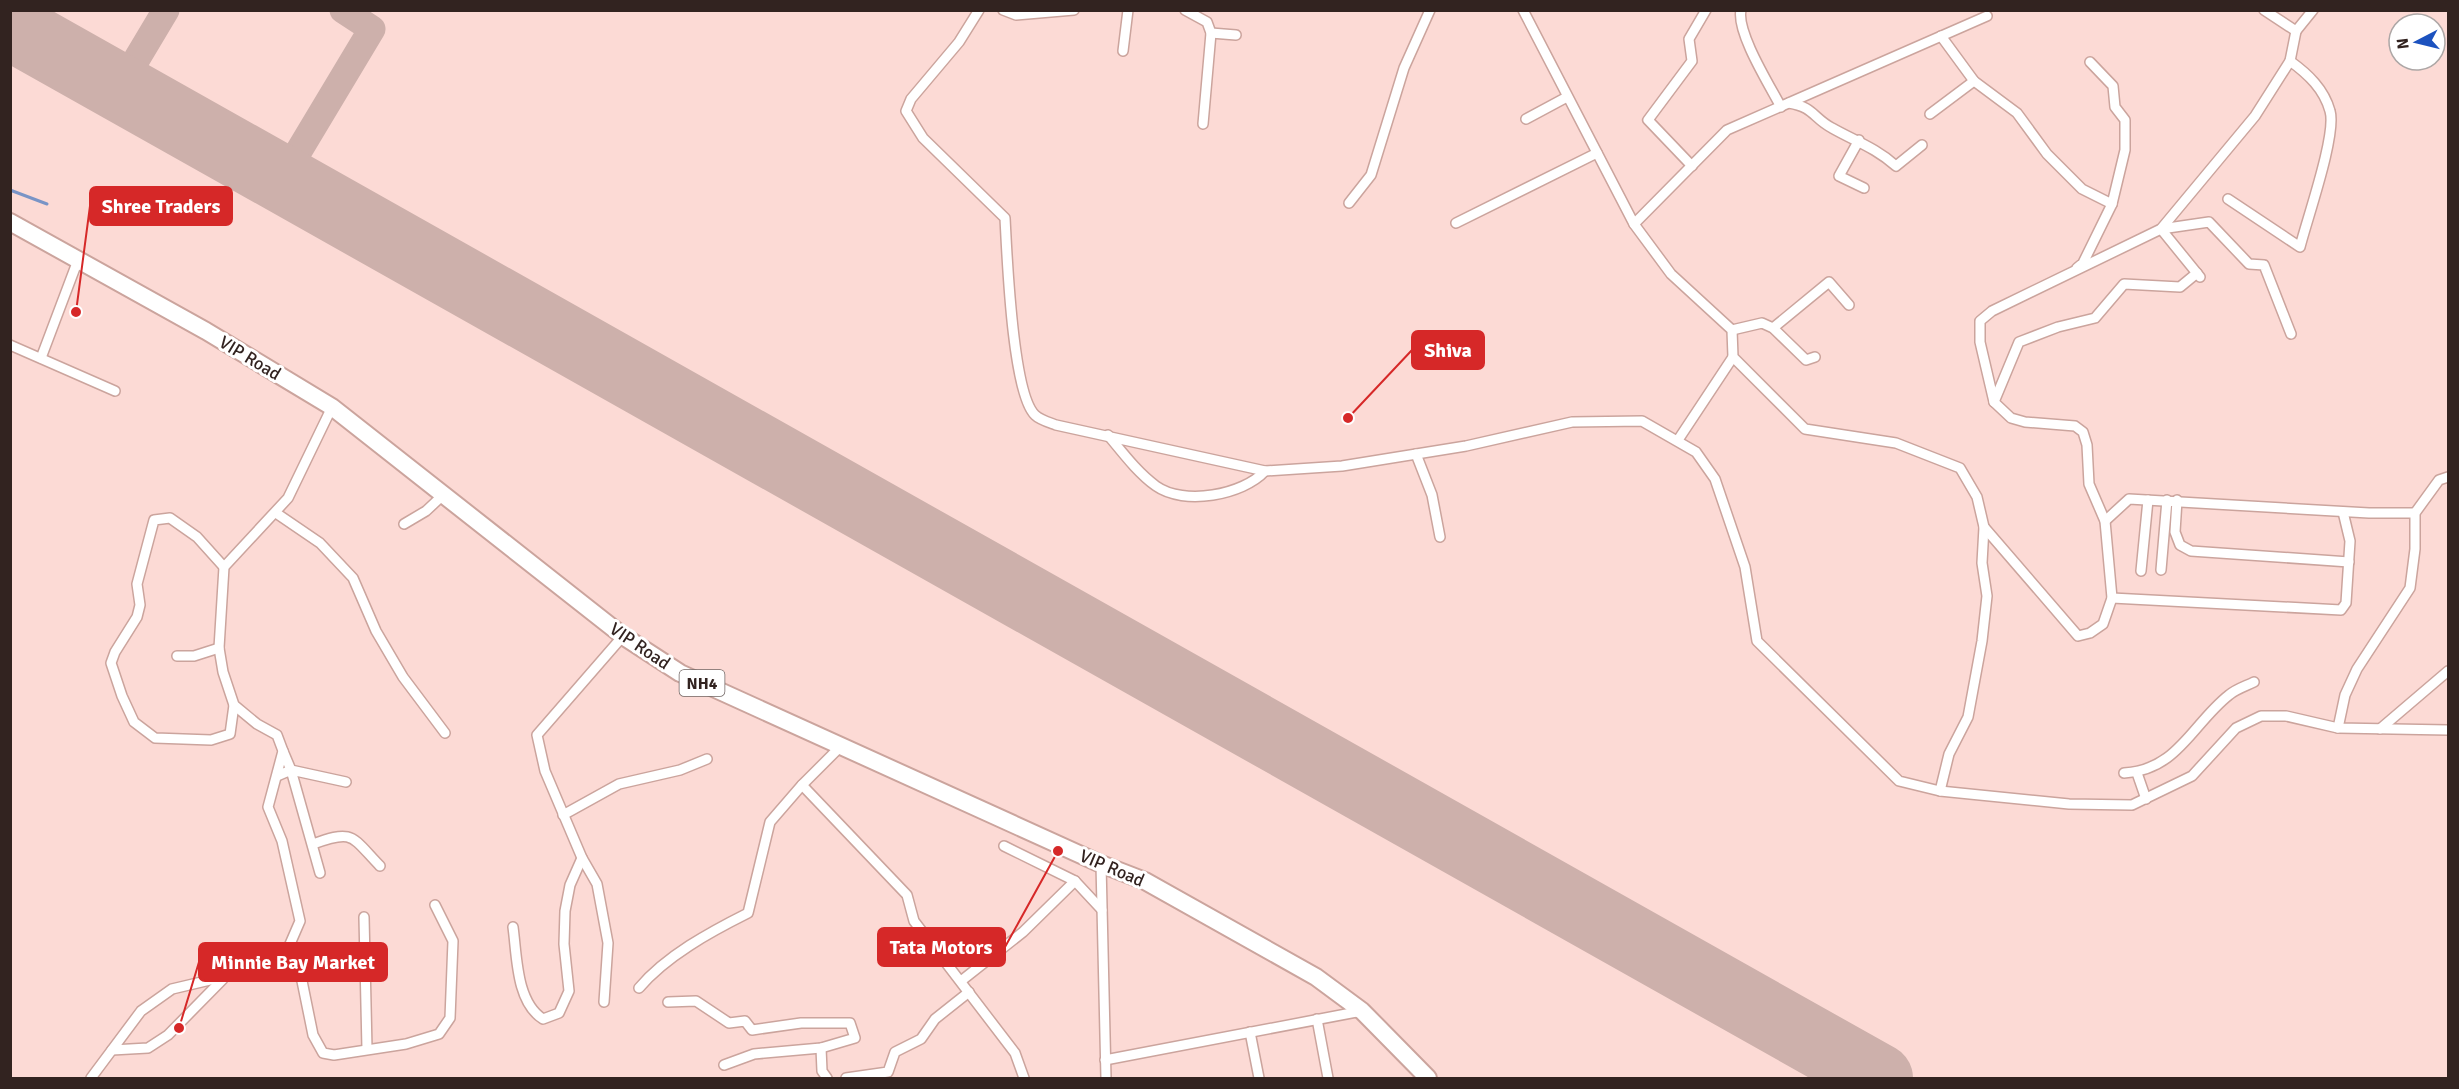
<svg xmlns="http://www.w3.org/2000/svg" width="2459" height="1089" viewBox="0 0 2459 1089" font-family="Signika,sans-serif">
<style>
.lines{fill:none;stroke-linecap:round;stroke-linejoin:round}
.stream{stroke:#7994c6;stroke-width:3}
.taxiway{stroke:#cdb0ab;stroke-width:27}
.runway{stroke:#cdb0ab;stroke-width:68}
.street-casing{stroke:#cba49d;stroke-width:12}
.highway-casing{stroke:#cba49d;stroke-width:20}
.street{stroke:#fff;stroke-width:9}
.highway{stroke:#fff;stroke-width:16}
.labels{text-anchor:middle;stroke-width:6;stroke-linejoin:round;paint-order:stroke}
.shield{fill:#fff;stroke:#706563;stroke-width:1.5}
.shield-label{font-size:16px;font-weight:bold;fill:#322320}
.street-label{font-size:18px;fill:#322320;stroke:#fff}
.leader{fill:none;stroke:#d62828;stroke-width:2}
.callout-dot{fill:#d62828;stroke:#fff;stroke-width:2}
.callout{fill:#d62828;stroke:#d62828;stroke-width:2}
.callout-label{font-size:20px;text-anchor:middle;font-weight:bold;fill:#fff}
</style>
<rect width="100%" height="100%" fill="#fcdad5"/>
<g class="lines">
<path class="stream" d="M10,190L47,204"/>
<g class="taxiway">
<path d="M120,87L166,10"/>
<path d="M282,179L372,29L343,10"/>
</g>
<path class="runway" d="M10,26L1879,1078"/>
<defs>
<g id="street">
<path d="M979,10L959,42L911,99L906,111L923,138L1005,218C1007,254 1012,393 1035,415C1040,420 1051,423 1056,425L1265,471L1342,466L1466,446L1572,422L1642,421L1696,452L1715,479L1745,567L1757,641L1899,781L1940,791L2069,804L2132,805L2192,776L2236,728L2261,716H2286L2338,728L2448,730"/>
<path d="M1003,10L1016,15L1074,10"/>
<path d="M1185,10L1207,22L1211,33L1203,124"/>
<path d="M1523,10L1634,224L1671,274L1732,330L1733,357L1805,429L1896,443L1960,468L1977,497L1984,527L1982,563L1987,596L1982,641L1968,717L1949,754L1940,791"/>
<path d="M1741,10C1736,32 1770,86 1781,107"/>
<path d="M2296,31L2313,10"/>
<path d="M1211,33L1236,35"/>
<path d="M1941,36L1974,81L2017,113L2047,154L2082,189L2112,204"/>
<path d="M1123,51L1128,10"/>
<path d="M1789,103C1814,107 1813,118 1832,128C1855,141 1876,148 1896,166L1922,145"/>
<path d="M1930,114L1974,81"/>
<path d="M1526,119L1567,97"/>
<path d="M1859,140L1839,176L1864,188"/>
<path d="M1692,166L1648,120L1692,61L1689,39L1706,10"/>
<path d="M2228,199L2300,247C2307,219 2337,134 2330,111C2324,89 2308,74 2290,61"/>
<path d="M1349,203L1371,175L1404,68L1430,10"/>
<path d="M1456,223L1597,153"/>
<path d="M1634,224L1727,130L1987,16"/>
<path d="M2077,268L2083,263L2112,204L2125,150V120L2115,107L2113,86L2090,62"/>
<path d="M2200,277L2161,229L2209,222L2249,264L2264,265L2291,334"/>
<path d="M1773,328L1829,282L1849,305"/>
<path d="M1732,330L1762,323L1773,328L1806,360L1815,357"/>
<path d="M10,345L115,391"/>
<path d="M41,358L78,260"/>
<path d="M1994,402L2019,342L2058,327L2095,318L2124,284L2180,287L2197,273"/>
<path d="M1108,435C1123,453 1137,472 1156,486C1184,506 1243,495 1265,471"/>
<path d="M1678,440L1733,357"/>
<path d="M1416,454L1432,495L1440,537"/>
<path d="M2177,500L2175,532L2180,545L2191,551L2349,562"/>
<path d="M276,513L320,543L353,578L376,631L403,677L445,733"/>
<path d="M2105,521L2129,499L2369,513H2415"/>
<path d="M404,524L426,511L443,495"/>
<path d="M1984,527L2078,636L2090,633L2103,624L2112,598L2105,521L2089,484L2087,445L2083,432L2075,426L2025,422L2011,418L1994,402L1980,342V321L1992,311L2161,229L2255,116L2290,61L2296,31L2264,10"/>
<path d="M224,567L197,537L170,518L154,520L137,584L140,605L137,617L115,652L111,663L122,696L134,722L155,738L211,740L230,734L234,705"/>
<path d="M2161,570L2167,500"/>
<path d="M2141,571L2148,500"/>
<path d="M2112,598L2341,610L2346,603L2350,541L2343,512"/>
<path d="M177,656H194L219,648"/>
<path d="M2338,728L2345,695L2357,669L2410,588L2415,549V513L2439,480L2448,477"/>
<path d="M2380,729L2448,671"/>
<path d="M283,751L291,770L346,782"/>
<path d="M2124,773C2178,770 2192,724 2229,695C2236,689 2246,686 2254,682"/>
<path d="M2137,773L2146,799"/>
<path d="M277,776L291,770L320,873"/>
<path d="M802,785L907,895L914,921L1015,1053L1024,1078"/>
<path d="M563,815L619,784L680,770L707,759"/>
<path d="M313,844C354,829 351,836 380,866"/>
<path d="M1004,846L1075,881L1102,910"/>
<path d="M1101,864L1106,1078"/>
<path d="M364,917L367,1049"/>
<path d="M513,927C517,956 516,1002 543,1019L559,1013L569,991L564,944L565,911L570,885L582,858"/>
<path d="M287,951L302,981L313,1035L323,1053L334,1055L406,1044L439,1034L450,1018L453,941L435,905"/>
<path d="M961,981L1023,932L1075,881"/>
<path d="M639,988C666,956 710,932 748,913L770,822L802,785L842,745"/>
<path d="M604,1002L608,943L597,884L582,858L545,771L537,735L623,636"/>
<path d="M668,1002L696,1001L729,1023L745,1021L752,1030L801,1023H850L855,1038L821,1048L754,1054L724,1065"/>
<path d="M1317,1019L1328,1078"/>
<path d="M1250,1032L1259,1078"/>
<path d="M821,1048L822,1071L827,1078"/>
<path d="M112,1050L148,1048L168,1035L223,979"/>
<path d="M1105,1060L1362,1011"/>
<path d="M91,1078L141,1011L172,989L265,967L287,951L300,921L282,841L268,807L283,751L277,735L257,724L234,705L223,672L219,648L224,567L288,498L332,407"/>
<path d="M846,1078L888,1072L895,1052L921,1039L935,1019L969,992"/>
</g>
<path id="highway" d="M10,222L206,331L332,407L623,636L680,673L1101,864L1145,881L1316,977L1362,1011L1428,1078"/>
</defs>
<use href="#street" class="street-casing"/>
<use href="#highway" class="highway-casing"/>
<use href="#street" class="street"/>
<use href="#highway" class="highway"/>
</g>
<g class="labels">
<rect class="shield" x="679.5" y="670" width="45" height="26" rx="4.5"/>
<g class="shield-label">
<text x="702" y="689">NH4</text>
</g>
<g class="street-label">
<text transform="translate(250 358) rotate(31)" y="6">VIP Road</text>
<text transform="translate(640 646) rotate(34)" y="6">VIP Road</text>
<text transform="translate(1112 868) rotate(23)" y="6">VIP Road</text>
</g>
</g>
<path class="leader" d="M76 312L90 206M1348 418L1412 350M1058 851L1005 947M179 1028L199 962"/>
<g class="callout-dot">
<circle cx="76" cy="312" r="6"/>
<circle cx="1348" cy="418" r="6"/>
<circle cx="1058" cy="851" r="6"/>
<circle cx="179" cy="1028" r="6"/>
</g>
<g class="callout">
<rect x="90" y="187" width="142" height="38" rx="6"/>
<rect x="1412" y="331" width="72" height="38" rx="6"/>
<rect x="878" y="928" width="127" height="38" rx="6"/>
<rect x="199" y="943" width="188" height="38" rx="6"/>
</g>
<g class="callout-label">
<text x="161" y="213">Shree Traders</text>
<text x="1448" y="357">Shiva</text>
<text x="941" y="954">Tata Motors</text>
<text x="293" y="969">Minnie Bay Market</text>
</g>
<rect width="2459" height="1089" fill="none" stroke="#322320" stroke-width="24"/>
<g transform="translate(2417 42) rotate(263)"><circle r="28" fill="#ffffff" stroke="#ada7a6" stroke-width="1.5"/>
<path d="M0-4.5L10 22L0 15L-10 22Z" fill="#1c52bf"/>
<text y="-9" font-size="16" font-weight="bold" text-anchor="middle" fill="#322320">N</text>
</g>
</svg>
